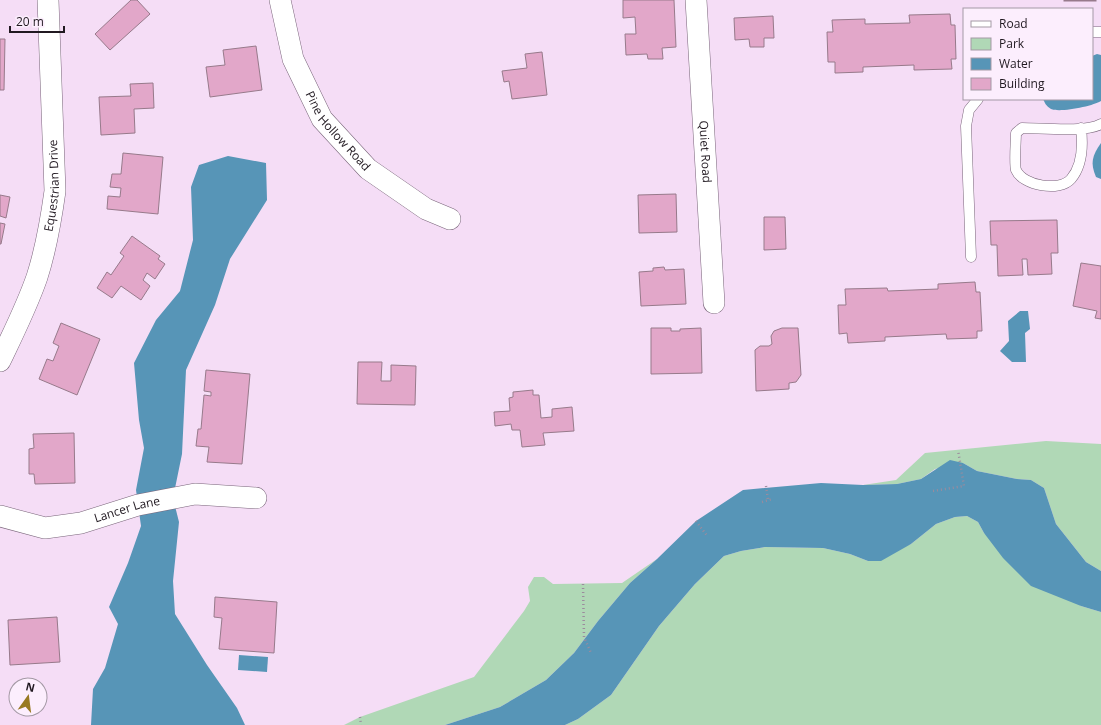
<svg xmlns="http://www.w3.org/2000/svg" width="1101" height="725" viewBox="0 0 1101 725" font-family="'Open Sans',sans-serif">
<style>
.green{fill:#b0d8b6}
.water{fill:#5795b7}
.building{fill:#e2a7c9;stroke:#977a8b}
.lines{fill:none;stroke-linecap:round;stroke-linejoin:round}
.lane-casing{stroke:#79657a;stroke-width:11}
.street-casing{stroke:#79657a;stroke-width:22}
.path{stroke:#9c8b9d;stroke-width:2.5;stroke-dasharray:1 3;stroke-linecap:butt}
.lane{stroke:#fff;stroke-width:10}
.street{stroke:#fff;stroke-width:21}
.labels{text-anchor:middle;stroke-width:3;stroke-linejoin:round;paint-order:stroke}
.street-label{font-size:12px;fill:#211921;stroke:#fceefd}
</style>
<rect width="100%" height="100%" fill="#f5ddf6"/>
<g class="green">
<path d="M1046,441L1101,444V571L1086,562L1056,524L1044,488L1031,480L1017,479L977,471L963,463L935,469L921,479L897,484L863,485L896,480L925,453Z"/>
<path d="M967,516L978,522L984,533L1081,606L1101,612V725H565L578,719L611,695L659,626L695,584L724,556L741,551L765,547L823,548L850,554L868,561L911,544L936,524L955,517Z"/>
<path d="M657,559L630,583L598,621L574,653L546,680L500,707L445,725H344L360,717L474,677L524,611L530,601L528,587L534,577H544L553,584L622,583Z"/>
</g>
<g class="water">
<path d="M1097,54L1101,55V101C1093,106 1060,113 1051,109C1046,106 1045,103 1043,99H1092V56Z"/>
<path d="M1101,143V179L1096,177C1090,163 1092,156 1101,143Z"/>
<path d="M228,156L266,163L267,200L230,259L215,305L186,370L182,454L173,498L179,522L173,581L175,614L207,665L237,708L245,725H91L93,689L105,668L118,624L109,607L128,563L141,526L136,490L144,448L139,420L134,363L156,320L180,291L193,240L191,187L199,165Z"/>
<path d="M1020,311H1028L1030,329L1025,333L1026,362H1012L1000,351L1009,341L1008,321Z"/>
<path d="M950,460L963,463L977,471L1017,479L1031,480L1044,488L1056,524L1086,562L1101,571V612L1081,606L1031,586L1003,558L984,533L978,522L967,516L955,517L936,524L911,544L881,561H868L850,554L823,548L765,547L741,551L724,556L695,584L659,626L611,695L578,719L565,725H445L500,707L546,680L574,653L598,621L630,583L657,559L696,521L743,490L821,483L863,485L897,484L921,479Z"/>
<path d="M239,655L268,657L267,672L238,670Z"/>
</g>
<g class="building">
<path d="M131,0H137L150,14L110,50L95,34Z"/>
<path d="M623,0H674L676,47L662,48L663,59H648L647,54L626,55L625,34H636L635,17L623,18Z"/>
<rect x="1064" y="0" width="32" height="1"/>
<path d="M950,14L951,25H955L956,59H951L952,69L914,70V65L863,67V72L835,73V62H828L827,32H833L832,20L865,19V24L910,23L909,15Z"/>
<path d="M773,16L774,38H764V47H750L749,39L735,40L734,18Z"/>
<path d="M0,39H5L4,90H0Z"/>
<path d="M256,46L262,90L210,97L206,67L225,65L223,50Z"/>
<path d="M542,52L547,95L512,99L509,81L504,82L502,71L527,68L525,54Z"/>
<path d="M153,83L154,108L134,109L135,133L101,135L99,97L131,96L130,84Z"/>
<path d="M123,153L163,157L158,214L107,209L108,196L120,197L121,188L110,187L112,174H121Z"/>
<path d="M676,194L677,232L639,233L638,195Z"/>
<path d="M0,195L10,197L6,218L0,216Z"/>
<path d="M764,217H785L786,249L764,250Z"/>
<path d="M1057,220L1058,253H1051L1052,274L1028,275L1027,259H1022L1023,275L998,276L997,245H991L990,221Z"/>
<path d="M0,223L5,224L1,244H0Z"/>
<path d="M132,236L160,256L158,259L165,264L155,279L147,273L143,280L150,286L141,300L121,286L112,298L97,288L107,272L111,275L124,256L120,253Z"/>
<path d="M1081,263L1101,266V319L1095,318L1097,311L1073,306Z"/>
<path d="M664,267L665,270L684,269L686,304L641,306L639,272L653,271V268Z"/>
<path d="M975,282L976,292H980L982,331H977V338L947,339L946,334L885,337V341L848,343L847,333L839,334L838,305H846L845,289L887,288L888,291L938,289V284Z"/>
<path d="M61,323L100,339L77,395L39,379L47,359L53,361L59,346L53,343Z"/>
<path d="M651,328H671V331H680V329L701,328L702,373L651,374Z"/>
<path d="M782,328H798L801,375L796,382L789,383V389L756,391L755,350L760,346H769L772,344L771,336L774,331Z"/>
<path d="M358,362H382L381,381H391V365L416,366L415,405L357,404Z"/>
<path d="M206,370L250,374L242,464L207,462L209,447L196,446L198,429H201L204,395L211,396V392L204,391Z"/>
<path d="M533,390V395H539L541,418L552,417V409L572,407L574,431L543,433L545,445L522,447L520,430H512L511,424L495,426L494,412L510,411L509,398L513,397V392Z"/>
<path d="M74,433L75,483L35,484L34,474H29V449L34,448L33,434Z"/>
<path d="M215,597L277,602L274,653L219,649L222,618L214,617Z"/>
<path d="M57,617L60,662L10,665L8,620Z"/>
</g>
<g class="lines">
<defs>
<g id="lane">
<path d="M1092,32H1101"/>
<path d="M1081,128C1083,145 1083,165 1071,179C1060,192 1023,186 1016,170C1014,164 1016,140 1016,133L1022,128C1041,128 1086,133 1101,124"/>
<path d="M971,257L966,126L969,110L978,99"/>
</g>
<g id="street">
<path id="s1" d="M280,0L293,59L322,119L368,169L426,209L450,219"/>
<path id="s2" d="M696,0L714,303"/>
<path id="s3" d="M0,361C13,334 27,306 37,277C46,249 51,220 55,191L48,0"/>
<path id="s4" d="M0,516L45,528L81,523L138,505L195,494L256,498"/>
</g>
</defs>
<use href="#lane" class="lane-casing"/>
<use href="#street" class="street-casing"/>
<g class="path">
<path d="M766,486L768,500"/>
<path d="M933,491L964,486L958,450"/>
<path d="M762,502L772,499"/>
<path d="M696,521L708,537"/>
<path d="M583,584L584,637L591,653"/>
<path d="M360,717L361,725"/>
</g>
<use href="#lane" class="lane"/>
<use href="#street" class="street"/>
</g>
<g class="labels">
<g class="street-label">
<text dy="4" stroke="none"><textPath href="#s1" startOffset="146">Pine Hollow Road</textPath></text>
<text dy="4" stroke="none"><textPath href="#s2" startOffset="152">Quiet Road</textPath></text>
<text dy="4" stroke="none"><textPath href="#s3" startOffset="185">Equestrian Drive</textPath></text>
<text dy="4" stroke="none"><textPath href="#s4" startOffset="131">Lancer Lane</textPath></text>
</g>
</g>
<rect x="963" y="8" width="130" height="92" fill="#fceefd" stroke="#a499a5"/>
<rect x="971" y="21" width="20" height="6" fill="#ffffff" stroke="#a499a5"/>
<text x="999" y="28" font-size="12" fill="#211921">Road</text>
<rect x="971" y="38" width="20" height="12" fill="#b0d8b6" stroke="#a499a5"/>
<text x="999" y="48" font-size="12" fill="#211921">Park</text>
<rect x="971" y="58" width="20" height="12" fill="#5795b7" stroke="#a499a5"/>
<text x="999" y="68" font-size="12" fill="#211921">Water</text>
<rect x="971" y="78" width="20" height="12" fill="#e2a7c9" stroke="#a499a5"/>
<text x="999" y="88" font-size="12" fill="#211921">Building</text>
<g transform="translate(28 697) rotate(14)"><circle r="19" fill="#fceefd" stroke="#a499a5"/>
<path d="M0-3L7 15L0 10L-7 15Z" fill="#987922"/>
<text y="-6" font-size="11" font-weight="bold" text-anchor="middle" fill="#211921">N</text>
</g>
<path d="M10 26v6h54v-6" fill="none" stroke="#211921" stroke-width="2"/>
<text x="16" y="26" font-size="12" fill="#211921" stroke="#fceefd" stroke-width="3" paint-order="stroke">20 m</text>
</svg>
